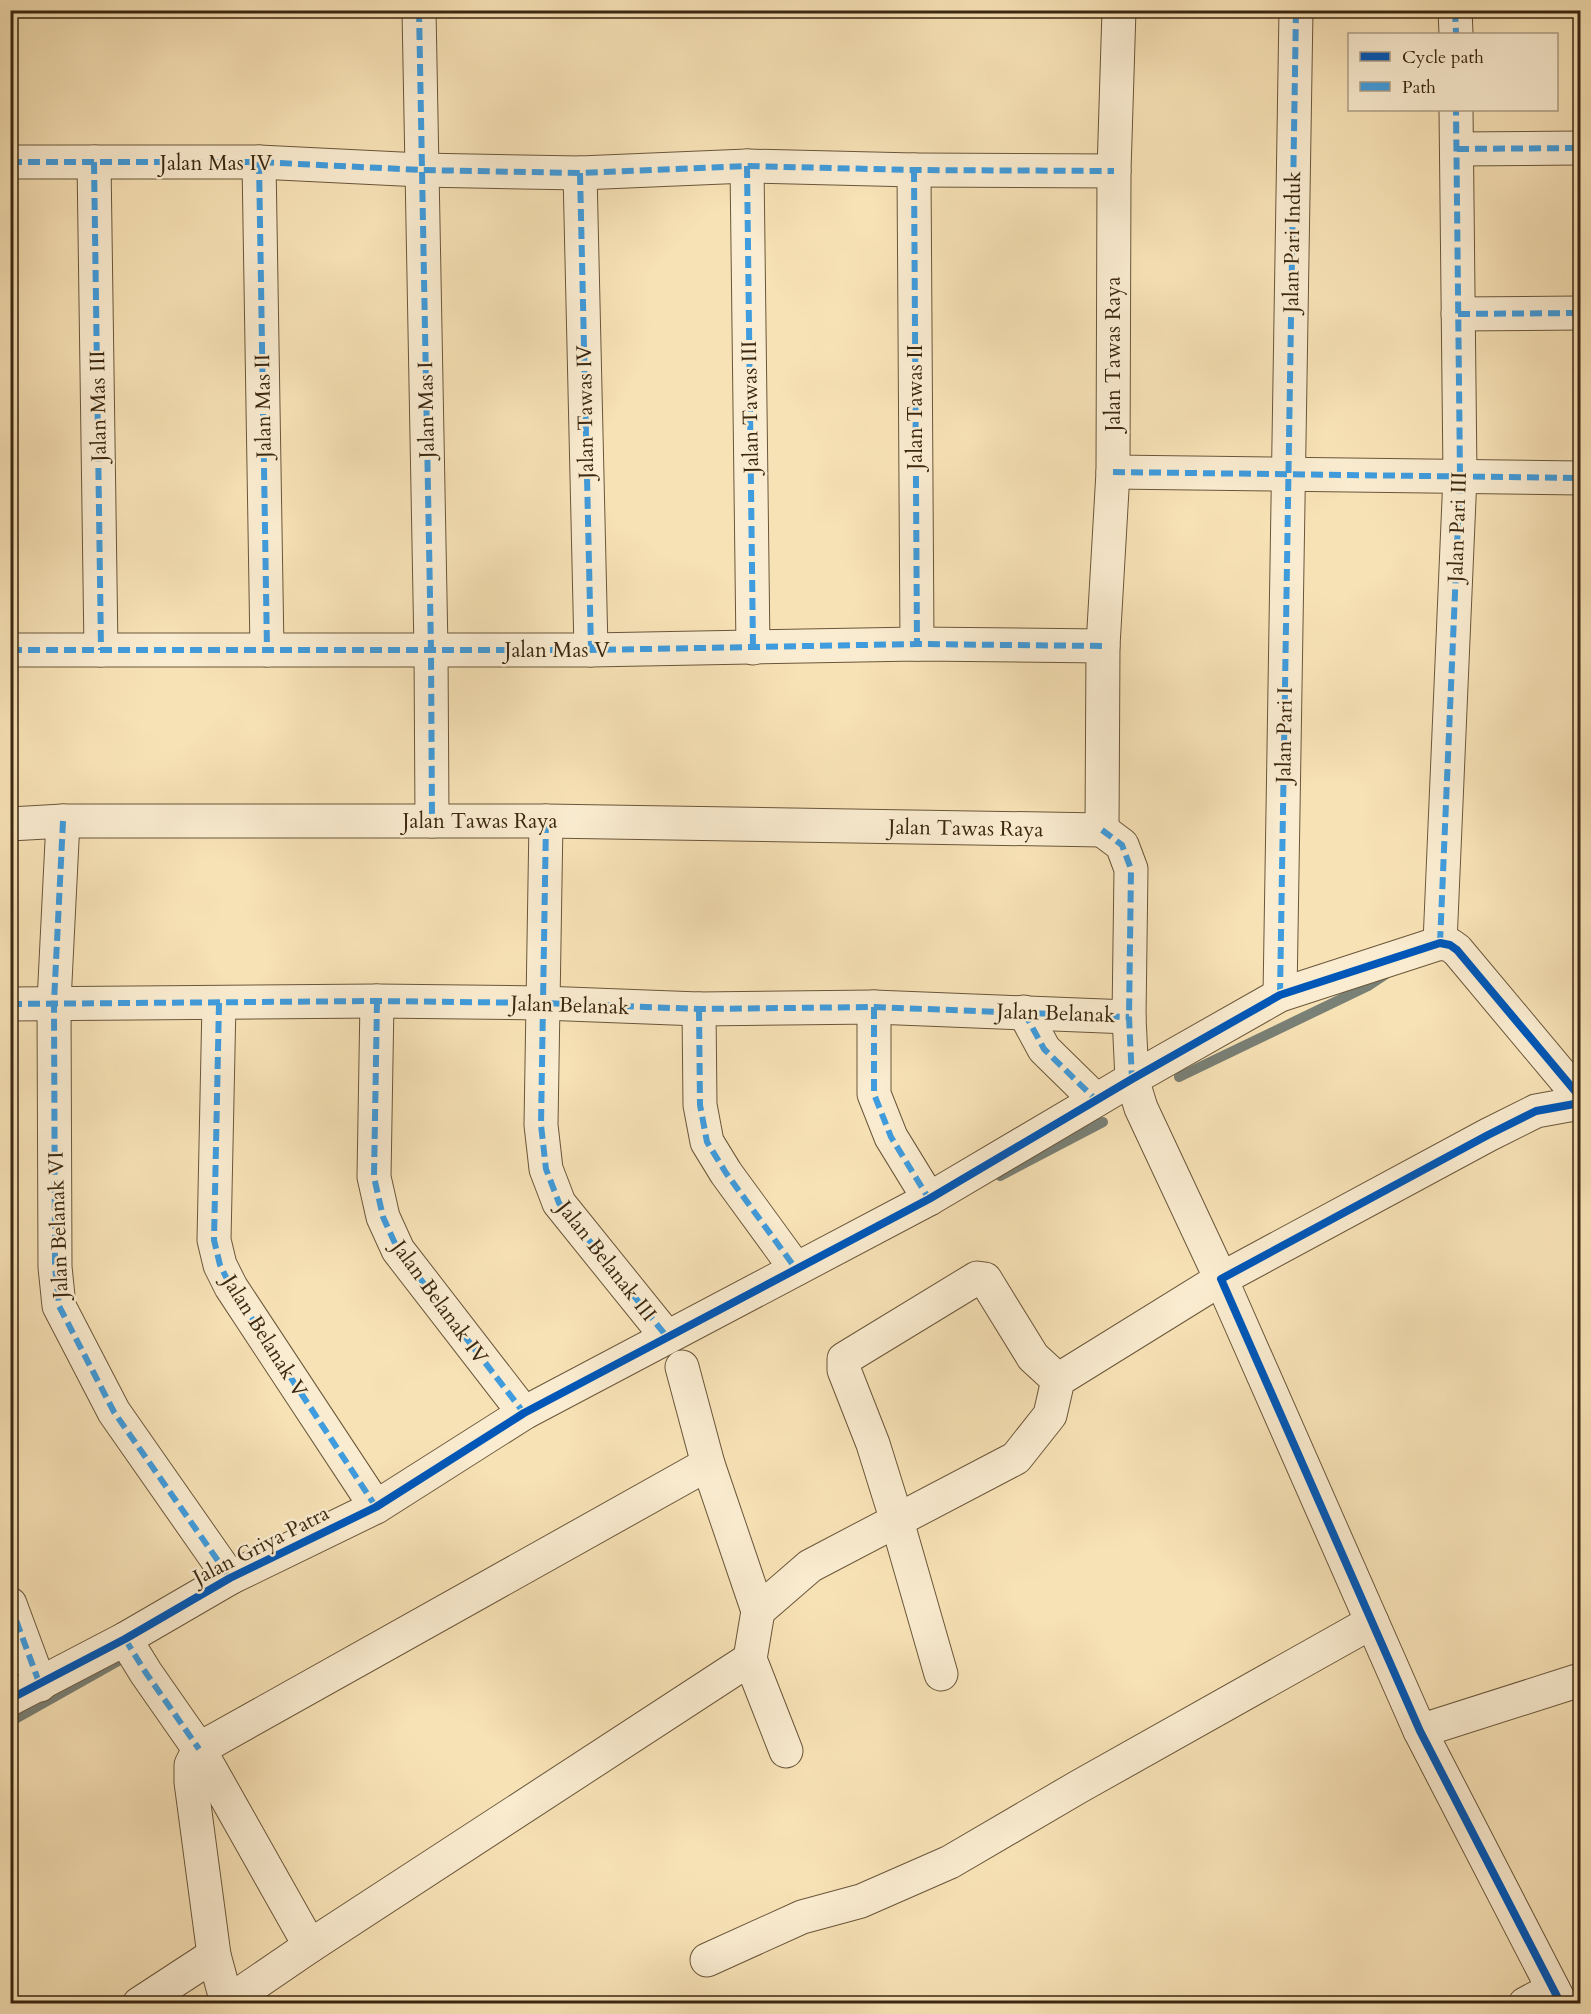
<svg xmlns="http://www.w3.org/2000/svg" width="1591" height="2014" viewBox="0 0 1591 2014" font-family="Cardo,serif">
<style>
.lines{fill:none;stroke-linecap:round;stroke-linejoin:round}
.stream{stroke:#798076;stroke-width:10}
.street-casing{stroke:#6a563a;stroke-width:35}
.street{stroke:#faecd0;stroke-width:33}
.quiet{stroke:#3f9cde;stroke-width:6;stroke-dasharray:12 6;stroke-linecap:butt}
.cycleway-casing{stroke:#faecd0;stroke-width:11}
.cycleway{stroke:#0057b8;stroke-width:8}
.labels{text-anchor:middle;stroke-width:5;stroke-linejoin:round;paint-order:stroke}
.street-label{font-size:21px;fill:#3b2711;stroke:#faecd0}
</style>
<rect width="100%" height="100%" fill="#f7e2b6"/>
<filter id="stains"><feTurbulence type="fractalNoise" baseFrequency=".00333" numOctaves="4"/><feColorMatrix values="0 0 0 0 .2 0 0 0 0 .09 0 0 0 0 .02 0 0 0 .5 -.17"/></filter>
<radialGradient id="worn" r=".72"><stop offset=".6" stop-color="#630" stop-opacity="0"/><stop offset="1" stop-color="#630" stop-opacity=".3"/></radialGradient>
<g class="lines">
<g class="stream">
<path d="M1179,1077L1368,986L1386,974"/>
<path d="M1000,1176L1103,1122"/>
<path d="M10,1722L122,1659"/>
</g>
<defs>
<g id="street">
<path d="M419,10L431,650L432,821"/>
<path d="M1455,10L1456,34"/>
<path d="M1457,149L1580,148"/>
<path d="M10,162H259L421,170L580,173L747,166L914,170L1114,171"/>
<path d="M94,162L101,650"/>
<path d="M259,162L267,650"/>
<path d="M747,166L753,648"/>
<path d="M914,170L917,644"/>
<path d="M580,173L591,650"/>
<path d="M1458,314L1580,313"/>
<path d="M1113,472L1580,478"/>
<path d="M10,650H591L917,644L1103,646"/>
<path d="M63,821L54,1002L55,1267L59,1306L114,1412L230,1578"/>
<path d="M546,821L541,1125L546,1169L559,1203L667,1337"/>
<path d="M10,824L63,821H546L1102,830"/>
<path d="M1102,830L1103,646L1113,472L1114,171L1119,10"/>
<path d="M1440,943L1460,476L1456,110"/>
<path d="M1280,995L1296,10"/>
<path d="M377,1001L374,1177L383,1217L398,1250L524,1413"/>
<path d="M219,1003L214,1240L220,1265L231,1287L376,1507"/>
<path d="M10,1004L377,1001L542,1003L699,1009L874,1007L1129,1017"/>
<path d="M874,1007V1094L891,1137L929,1199"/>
<path d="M699,1009L700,1105L707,1142L726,1173L796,1269"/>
<path d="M1024,1012L1044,1049L1096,1100"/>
<path d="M682,1367L708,1464L758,1611L750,1659L786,1751"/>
<path d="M10,1604L40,1685"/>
<path d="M758,1611L810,1566L1016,1458L1050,1415L1058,1380L1221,1279L1141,1108L1132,1079L1129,1017L1131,869L1122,845L1102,830"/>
<path d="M125,1639L146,1673L199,1749L310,1946"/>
<path d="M941,1674L897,1521L873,1444L844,1370V1359L977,1278L985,1279L1033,1357L1058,1380"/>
<path d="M10,1699L125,1639L230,1578L376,1507L524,1413L929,1199L1132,1079L1280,995L1440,943L1450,945L1457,950L1580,1097"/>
<path d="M1420,1731L1580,1680"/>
<path d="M707,1960L802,1917L861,1901L950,1862L1080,1786L1372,1622"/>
<path d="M227,2003L214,1955L191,1782V1765L199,1749L708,1464"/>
<path d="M139,2004L214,1955"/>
<path d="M225,2004L310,1946L750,1659"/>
<path d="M1525,2004L1553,1989"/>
<path d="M1561,2004L1420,1731L1221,1279L1488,1135L1536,1111L1580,1103"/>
</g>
</defs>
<use href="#street" class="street-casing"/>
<use href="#street" class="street"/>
<g class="quiet">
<path d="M419,10L431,650L432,821"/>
<path d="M1455,10L1456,34"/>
<path d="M1457,149L1580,148"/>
<path d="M10,162H259L421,170L580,173L747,166L914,170L1114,171"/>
<path d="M94,162L101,650"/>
<path d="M259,162L267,650"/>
<path d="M747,166L753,648"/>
<path d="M914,170L917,644"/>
<path d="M580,173L591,650"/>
<path d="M1458,314L1580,313"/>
<path d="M1113,472L1580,478"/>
<path d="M10,650H591L917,644L1103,646"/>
<path d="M63,821L54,1002L55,1267L59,1306L114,1412L230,1578"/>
<path d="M546,821L541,1125L546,1169L559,1203L667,1337"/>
<path d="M1102,830L1122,845L1131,869L1129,1017L1132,1079"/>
<path d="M1440,943L1460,476L1456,110"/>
<path d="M1280,995L1296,10"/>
<path d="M377,1001L374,1177L383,1217L398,1250L524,1413"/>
<path d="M219,1003L214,1240L220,1265L231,1287L376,1507"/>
<path d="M10,1004L377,1001L542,1003L699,1009L874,1007L1129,1017"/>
<path d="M874,1007V1094L891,1137L929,1199"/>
<path d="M699,1009L700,1105L707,1142L726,1173L796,1269"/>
<path d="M1024,1012L1044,1049L1096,1100"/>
<path d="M10,1604L40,1685"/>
<path d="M125,1639L146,1673L199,1749"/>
</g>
<defs>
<g id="cycleway">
<path d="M10,1699L125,1639L230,1578L376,1507L524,1413L929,1199L1132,1079L1280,995L1440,943L1450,945L1457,950L1580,1097"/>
<path d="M1561,2004L1420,1731L1221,1279L1488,1135L1536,1111L1580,1103"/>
</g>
</defs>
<use href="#cycleway" class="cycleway-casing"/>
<use href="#cycleway" class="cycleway"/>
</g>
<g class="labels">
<g class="street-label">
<text x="216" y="170">Jalan Mas IV</text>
<text transform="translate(1292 242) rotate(-89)" y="7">Jalan Pari Induk</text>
<text transform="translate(1113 354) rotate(-90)" y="7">Jalan Tawas Raya</text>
<text transform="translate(98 406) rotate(-91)" y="7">Jalan Mas III</text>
<text transform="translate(263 406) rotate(-91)" y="7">Jalan Mas II</text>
<text transform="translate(750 407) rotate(-91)" y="7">Jalan Tawas III</text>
<text transform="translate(915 407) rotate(-90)" y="7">Jalan Tawas II</text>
<text transform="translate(426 410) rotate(-91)" y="7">Jalan Mas I</text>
<text transform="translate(585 412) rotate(-91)" y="7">Jalan Tawas IV</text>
<text transform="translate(1457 527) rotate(-88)" y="7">Jalan Pari III</text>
<text x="557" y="657">Jalan Mas V</text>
<text transform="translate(1284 735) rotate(-89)" y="7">Jalan Pari I</text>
<text x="480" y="828">Jalan Tawas Raya</text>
<text transform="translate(966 828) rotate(1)" y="7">Jalan Tawas Raya</text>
<text transform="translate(570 1005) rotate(2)" y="7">Jalan Belanak</text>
<text transform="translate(1056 1013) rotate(2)" y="7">Jalan Belanak</text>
<text transform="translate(58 1225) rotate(-92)" y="7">Jalan Belanak VI</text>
<text transform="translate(607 1261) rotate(52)" y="7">Jalan Belanak III</text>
<text transform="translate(440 1302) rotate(54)" y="7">Jalan Belanak IV</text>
<text transform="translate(265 1336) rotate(58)" y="7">Jalan Belanak V</text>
<text transform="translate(261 1545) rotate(-27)" y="7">Jalan Griya Patra</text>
</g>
</g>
<rect width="1591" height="2014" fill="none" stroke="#f7e2b6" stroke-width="36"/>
<rect x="12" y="12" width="1567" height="1990" fill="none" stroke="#3b2711" stroke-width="3"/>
<rect x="18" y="18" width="1555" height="1978" fill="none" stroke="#3b2711" stroke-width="1.5"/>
<rect x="1348" y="33" width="210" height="78" fill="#faecd0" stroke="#ae9d84" stroke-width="1.5"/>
<rect x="1360" y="52" width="30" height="9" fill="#0057b8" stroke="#ae9d84" stroke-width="1.5"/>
<text x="1402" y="63" font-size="18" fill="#3b2711">Cycle path</text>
<rect x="1360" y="82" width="30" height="9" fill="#3f9cde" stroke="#ae9d84" stroke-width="1.5"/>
<text x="1402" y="93" font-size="18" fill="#3b2711">Path</text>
<rect width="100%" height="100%" filter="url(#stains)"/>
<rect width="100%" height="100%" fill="url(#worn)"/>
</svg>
